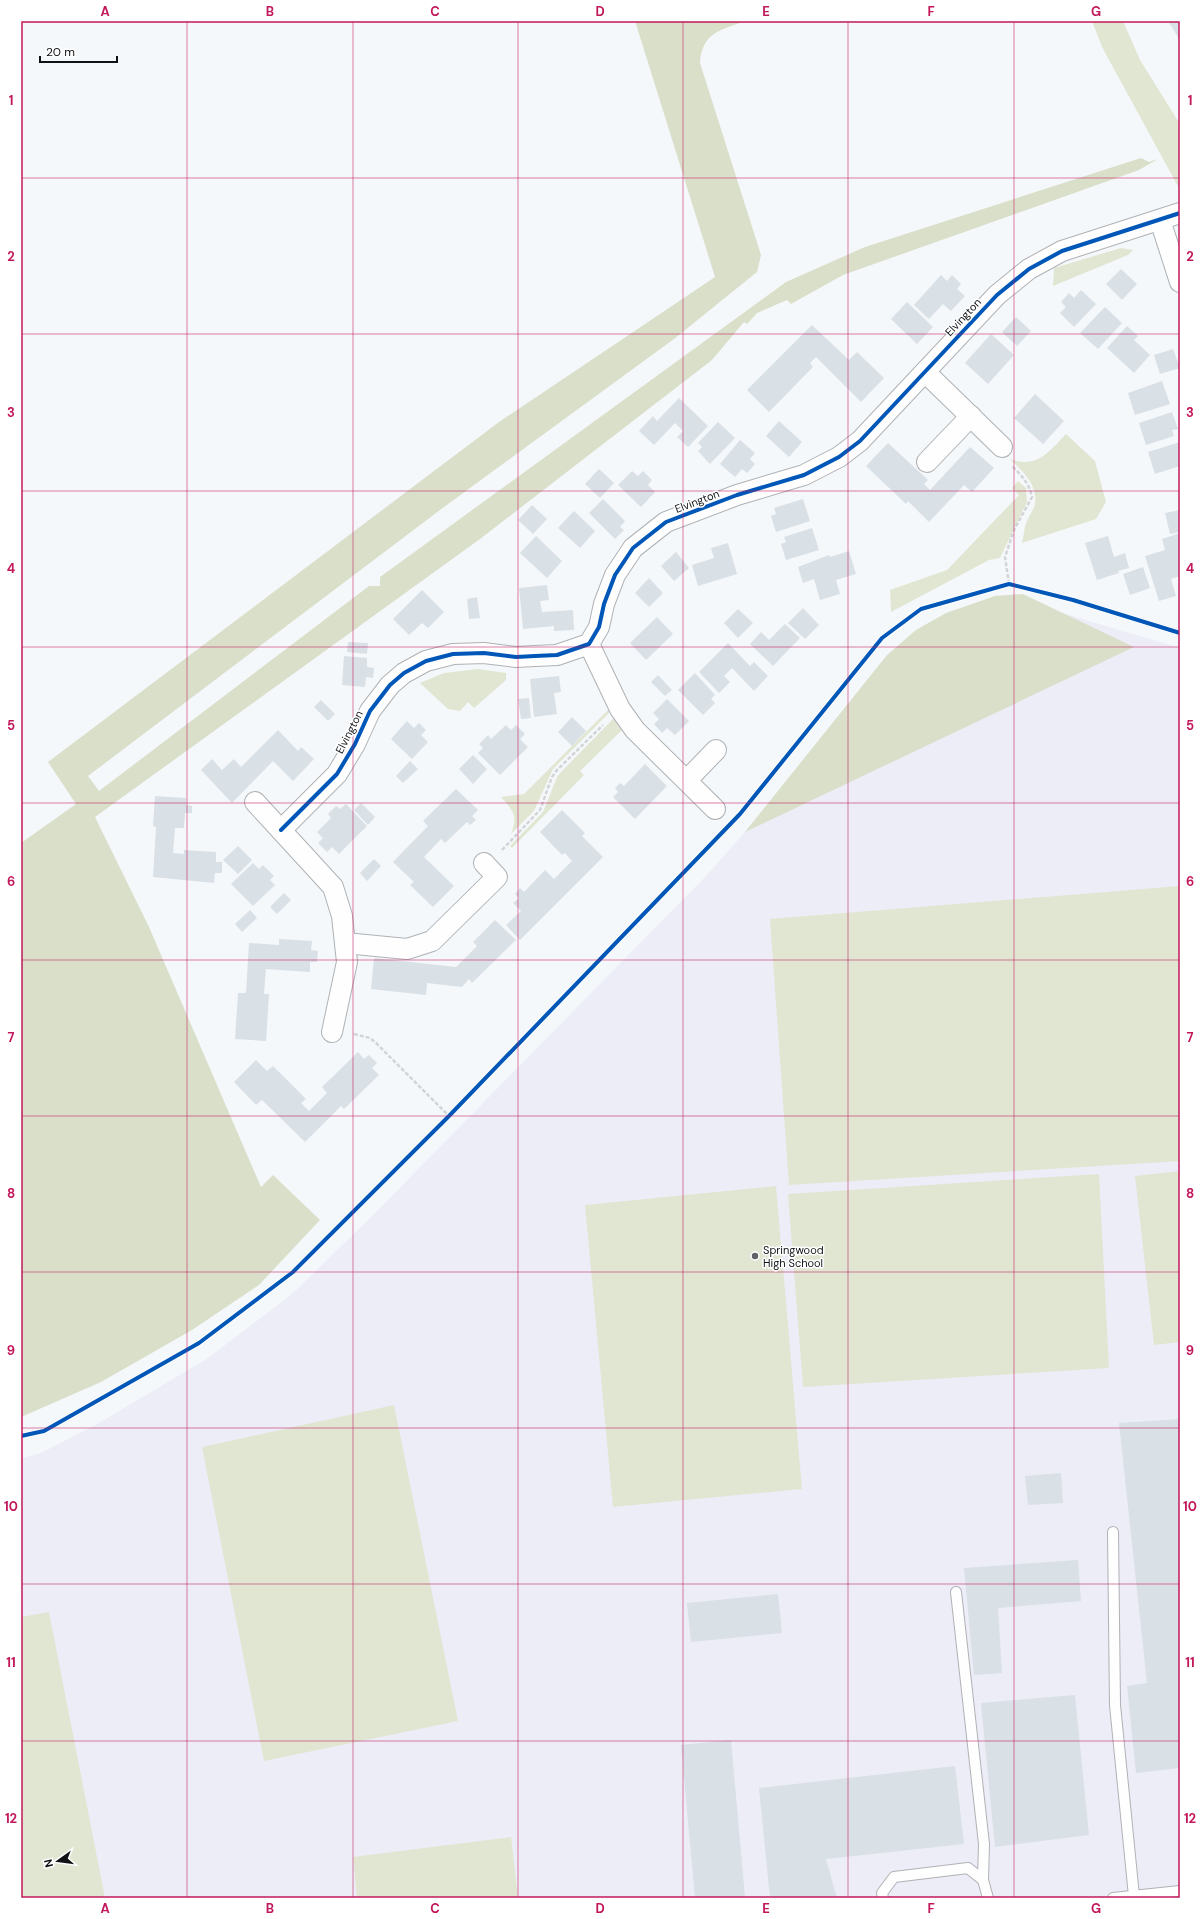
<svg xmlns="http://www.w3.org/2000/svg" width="1201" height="1919" viewBox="0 0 1201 1919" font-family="'DM Sans',sans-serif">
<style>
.education{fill:#ecedf7}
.green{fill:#e1e6d2}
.forest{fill:#dadfca}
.building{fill:#d9e0e6}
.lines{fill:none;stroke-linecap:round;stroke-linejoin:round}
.lane-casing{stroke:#afb2b5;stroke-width:12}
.street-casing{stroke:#afb2b5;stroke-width:22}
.path{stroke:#d3d4d6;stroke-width:2.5;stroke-dasharray:4 2;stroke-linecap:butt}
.lane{stroke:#fefefe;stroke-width:10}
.street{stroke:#fefefe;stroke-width:20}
.cycleway-casing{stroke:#fff;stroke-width:6}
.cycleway{stroke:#0057b8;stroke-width:4}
.grid{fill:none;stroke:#c2185b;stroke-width:1;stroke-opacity:0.55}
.poi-dot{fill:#606266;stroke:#fff;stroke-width:1.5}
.labels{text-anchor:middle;stroke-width:3;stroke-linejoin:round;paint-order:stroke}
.street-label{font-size:11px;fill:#0f1215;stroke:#fff}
.poi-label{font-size:11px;fill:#0f1215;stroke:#fff;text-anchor:start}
.neatline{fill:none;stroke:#c2185b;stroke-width:1.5}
.grid-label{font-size:13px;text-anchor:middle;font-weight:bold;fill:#c2185b}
</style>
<rect width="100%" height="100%" fill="#f5f8fb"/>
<path class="education" d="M1029,603L1180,648V1898H21V1458L39,1454L99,1423L208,1358L292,1294L370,1218L705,877L745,832L878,667L893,652Z"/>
<g class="green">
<path d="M1092,21H1123L1140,60L1180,124V190L1102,47Z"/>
<path d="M1121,248L1133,250L1128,255L1053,286L1054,268Z"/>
<path d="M1066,434L1095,461L1106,502L1096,519L1022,543C1024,536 1024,527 1027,521C1029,515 1034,510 1035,504C1038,484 1022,471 1010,459C1038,469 1048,452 1066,434Z"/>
<path d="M1018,481L1026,488L1027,502L1000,558L989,560L891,612L890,590L947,570L1019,495L1012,488Z"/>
<path d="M478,669L506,673V680L474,708L468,702L460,711L448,709L420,683L444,673Z"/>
<path d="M609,709L610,712L553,769L534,811L511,834C518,815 514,812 501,797L524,794Z"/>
<path d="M614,718L623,729L580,771L584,775L512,848L510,846L543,812L557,777L561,772Z"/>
<path d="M1180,886V1161L789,1185L770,919Z"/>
<path d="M1180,1171V1342L1154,1345L1135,1176Z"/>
<path d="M1099,1174L1109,1368L803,1387L788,1194Z"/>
<path d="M776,1186L802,1489L613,1507L585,1205Z"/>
<path d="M394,1405L458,1721L264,1761L202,1447Z"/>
<path d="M49,1612L105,1898H21V1617Z"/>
<path d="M511,1837L518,1898H357L353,1857Z"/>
</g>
<g class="forest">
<path d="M635,21H746C721,30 702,32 700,63L761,255L757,272L674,339L444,507L88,776L99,791L369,586H380V577L786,282L865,247L1141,158L1149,162L1158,159L1139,170L843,275L791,304L787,300L757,313L747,324L744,322L712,360L480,539L95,817L149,927L261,1187L273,1175L320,1220L259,1285L192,1330L101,1382L21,1417V843L76,804L48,762L499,422L715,277Z"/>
<path d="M1023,594L1134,647L745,832L887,655L916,630L946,613L995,596Z"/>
</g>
<g class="building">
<path d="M1168,21H1180V40L1178,37Z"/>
<path d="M1121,269L1137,284L1122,300L1106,284Z"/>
<path d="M941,275L947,281L952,275L961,284L957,289L965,296L951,311L943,304L929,319L914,305Z"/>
<path d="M1081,290L1096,304L1074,327L1060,313L1066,307L1061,302L1069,293L1074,298Z"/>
<path d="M907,302L933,327L917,344L891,319Z"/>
<path d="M1105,307L1122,323L1098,349L1080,333Z"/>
<path d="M1016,317L1031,331L1017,346L1002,332Z"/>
<path d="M812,325L849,360L857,352L884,378L861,402L816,357L810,363L813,367L769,412L747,390Z"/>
<path d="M1127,326L1138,336L1134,340L1150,355L1134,373L1107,348Z"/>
<path d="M991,334L1014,355L988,384L965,363Z"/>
<path d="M1173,349L1180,368L1160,374L1154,355Z"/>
<path d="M1162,381L1170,404L1135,415L1128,393Z"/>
<path d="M1035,394L1064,421L1043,444L1014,418Z"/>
<path d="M679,398L708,426L688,447L677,437L683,431L675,423L654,445L639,431L653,416L657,421Z"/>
<path d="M1172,412L1178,429L1172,430L1174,436L1146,445L1139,423Z"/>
<path d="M779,421L802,442L789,457L766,436Z"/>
<path d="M718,422L735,438L710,464L698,451L702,447L698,443Z"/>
<path d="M740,440L755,453L750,459L755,464L747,473L742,469L735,477L720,464Z"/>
<path d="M1180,442V466L1155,474L1148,452Z"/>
<path d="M888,443L928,480L924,484L930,490L970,447L994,468L972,492L964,485L929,522L908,501L906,504L866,466Z"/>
<path d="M599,469L614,483L600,498L585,484Z"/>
<path d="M632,471L638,476L643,471L652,480L648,485L655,492L641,507L618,485Z"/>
<path d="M603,499L625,521L620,527L624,530L615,539L589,513Z"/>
<path d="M803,499L810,521L776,532L771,516L776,514L774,508Z"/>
<path d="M532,505L547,519L533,534L518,520Z"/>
<path d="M1180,510V532L1170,534L1165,513Z"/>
<path d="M574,511L595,531L580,548L558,528Z"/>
<path d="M812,528L819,550L786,560L781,544L786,542L784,537Z"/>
<path d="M1180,533V576L1171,579L1176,596L1159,601L1145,556L1165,550L1162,539Z"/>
<path d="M536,536L562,561L547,578L520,553Z"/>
<path d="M1108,536L1114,557L1125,553L1129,568L1118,571L1119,573L1097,580L1085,543Z"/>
<path d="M728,543L737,574L698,586L692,565L714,558L711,548Z"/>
<path d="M849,551L856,574L836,580L840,594L820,600L814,579L803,583L798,567L829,555L830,557Z"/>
<path d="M676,552L689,568L674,581L661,566Z"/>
<path d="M1143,567L1150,588L1130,595L1123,574Z"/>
<path d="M649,578L663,593L649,607L635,593Z"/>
<path d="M547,585L549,600L540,601L542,612L573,610L574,630L554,631V626L523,629L519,588Z"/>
<path d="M422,590L444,612L428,628L422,623L409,635L393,619Z"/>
<path d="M477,597L480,618L469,619L467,599Z"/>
<path d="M803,608L819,625L805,639L788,623Z"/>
<path d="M738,609L753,623L738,638L724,623Z"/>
<path d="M657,617L673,634L646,660L630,643Z"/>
<path d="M785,624L800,638L773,666L750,644L761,632L769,640Z"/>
<path d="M348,642L368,643L367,654L347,652Z"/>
<path d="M728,643L750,666L754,662L768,676L754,691L732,668L724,676L730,682L719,693L699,672Z"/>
<path d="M344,656L367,658V667L374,668L373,678L366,677L365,687L342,685Z"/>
<path d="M695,673L715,695L711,699L715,703L703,715L678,690Z"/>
<path d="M658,675L672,690L665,696L651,682Z"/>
<path d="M559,676L561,692L554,693L557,714L534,717L530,679Z"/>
<path d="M529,698L531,718L521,719L518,699Z"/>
<path d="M667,699L689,721L675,735L667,728L662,733L654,724L659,719L653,713Z"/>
<path d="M321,700L335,714L328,721L314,707Z"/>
<path d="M572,717L586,731L572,746L558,732Z"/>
<path d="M407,721L414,728L419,723L426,730L421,735L428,742L412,759L391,739Z"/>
<path d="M506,725L511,730L516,725L525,734L520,739L528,747L500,775L478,753L483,748L479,744L488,735L491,739Z"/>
<path d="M278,730L298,751L301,747L314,759L293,781L273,761L232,803L201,770L212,759L222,770L234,759L241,767Z"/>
<path d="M473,755L487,769L473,784L459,769Z"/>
<path d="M410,761L418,769L403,783L396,776Z"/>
<path d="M645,764L667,786L635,819L613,797L618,792L615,788L620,783L624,786Z"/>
<path d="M456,789L478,810L472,816L476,820L470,825L467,822L445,843L441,839L424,857L454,886L433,907L410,885L414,882L393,862L428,826L423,821Z"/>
<path d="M155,796L186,798V805L192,806V813H185L184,828H175L173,853L184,854V850L216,852V862H222V873H215L214,883L153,877L156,827L153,826Z"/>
<path d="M361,803L375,817L368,825L354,810Z"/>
<path d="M346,804L367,826L339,854L332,847L327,852L318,843L323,838L317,832L331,818L328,814L336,806L340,809Z"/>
<path d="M562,810L585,833L582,836L603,857L520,940L506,925L521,911L513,903L519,898L515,894L520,888L524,892L545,870L554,879L572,861L565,853L562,855L540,832Z"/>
<path d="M238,846L252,860L238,874L223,860Z"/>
<path d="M374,859L381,866L367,881L360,873Z"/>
<path d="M253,863L259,869L263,865L274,876L270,880L275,885L253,906L231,884Z"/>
<path d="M284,893L291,900L277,914L270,907Z"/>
<path d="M250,910L257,918L242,932L235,924Z"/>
<path d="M495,920L516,940L472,983L469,979L462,987L427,983L426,995L371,989L374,958L456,967L477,946L473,942Z"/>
<path d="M279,939L312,941L311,950L318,951L317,962H310V972L266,969L264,994H269L266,1041L235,1039L238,993H246L249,943L279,945Z"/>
<path d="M358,1052L364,1059L369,1055L377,1063L372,1068L379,1075L344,1109L341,1106L305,1142L262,1100L256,1105L234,1082L256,1060L267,1071L273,1066L306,1099L301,1103L309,1111L327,1093L322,1087Z"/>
<path d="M1180,1419V1768L1136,1773L1127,1686L1147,1683L1119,1423Z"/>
<path d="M1061,1473L1063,1503L1028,1505L1025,1476Z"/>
<path d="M1078,1560L1081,1601L998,1608L1002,1673L974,1675L964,1568Z"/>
<path d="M778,1594L782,1633L691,1642L687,1603Z"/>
<path d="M1075,1695L1089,1835L995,1847L981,1703Z"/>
<path d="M731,1740L745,1898H695L681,1745Z"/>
<path d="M955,1766L964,1844L826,1859L837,1898H770L759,1788Z"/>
</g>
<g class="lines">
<defs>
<g id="lane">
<path d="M1113,1532L1115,1705L1134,1896"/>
<path d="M956,1592L984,1844L983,1880"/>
<path d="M883,1898L882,1893L894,1877L968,1868L983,1880L988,1898"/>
<path d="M1113,1898L1180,1891"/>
</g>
<g id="street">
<path d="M1160,220L1180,282"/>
<path d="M925,372L1002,447"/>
<path d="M927,462L971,416"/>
<path d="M589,644L620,709L635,730L715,809"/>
<path d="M687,780L716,750"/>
<path d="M255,802L333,887L342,916L347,962L332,1032"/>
<path d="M281,830L337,774L355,744L370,711L390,685L404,673L426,661L453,654L484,653L516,657L535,656L557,655L589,644L599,627L604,604L615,575L633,548L666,522L737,495L804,475L839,457L860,441L997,295L1029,269L1062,251L1180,213"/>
<path d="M345,943L407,949L432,941L497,877L484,863"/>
</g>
</defs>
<use href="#lane" class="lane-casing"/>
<use href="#street" class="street-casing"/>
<g class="path">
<path d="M1009,584L1005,557L1014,530L1032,497C1029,483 1022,476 1012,466"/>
<path d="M502,850L540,810L552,777L557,770L603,725"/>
<path d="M354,1034L370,1038L376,1043L449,1116"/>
</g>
<use href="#lane" class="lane"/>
<use href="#street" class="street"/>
<defs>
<g id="cycleway">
<path d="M281,830L337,774L355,744L370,711L390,685L404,673L426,661L453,654L484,653L516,657L535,656L557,655L589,644L599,627L604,604L615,575L633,548L666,522L737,495L804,475L839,457L860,441L997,295L1029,269L1062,251L1180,213"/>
<path d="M21,1436L44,1431L199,1343L293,1272L449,1116L740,814L882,638L921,609L1009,584L1073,600L1180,633"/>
</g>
</defs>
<use href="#cycleway" class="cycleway-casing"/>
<use href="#cycleway" class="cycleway"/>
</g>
<path class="grid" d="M187,21V1898M353,21V1898M518,21V1898M683,21V1898M848,21V1898M1014,21V1898M21,178H1180M21,334H1180M21,491H1180M21,647H1180M21,803H1180M21,960H1180M21,1116H1180M21,1272H1180M21,1428H1180M21,1584H1180M21,1741H1180"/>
<circle class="poi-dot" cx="755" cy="1256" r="4"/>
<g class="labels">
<g class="street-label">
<text transform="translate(963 317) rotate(-47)" y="4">Elvington</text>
<text transform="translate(697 501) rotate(-21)" y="4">Elvington</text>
<text transform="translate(349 732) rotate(-63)" y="4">Elvington</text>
</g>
<g class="poi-label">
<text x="763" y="1254">Springwood<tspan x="763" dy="13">High School</tspan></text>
</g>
</g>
<rect width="1201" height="1919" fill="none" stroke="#ffffff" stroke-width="44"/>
<g transform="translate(58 1861) rotate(256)" stroke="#ffffff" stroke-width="3" paint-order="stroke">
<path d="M0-3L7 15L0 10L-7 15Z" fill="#0f1215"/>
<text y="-6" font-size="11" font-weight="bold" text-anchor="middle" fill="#0f1215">N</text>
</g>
<path d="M40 56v6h77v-6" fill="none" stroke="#0f1215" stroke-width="2"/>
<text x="46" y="56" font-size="12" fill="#0f1215" stroke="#ffffff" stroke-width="3" paint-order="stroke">20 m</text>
<rect x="22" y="22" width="1157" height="1875" class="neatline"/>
<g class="grid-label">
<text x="105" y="16">A</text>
<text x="270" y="16">B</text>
<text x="435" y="16">C</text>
<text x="600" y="16">D</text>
<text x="766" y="16">E</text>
<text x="931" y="16">F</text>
<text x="1096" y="16">G</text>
<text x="11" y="105">1</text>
<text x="1190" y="105">1</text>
<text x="11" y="261">2</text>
<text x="1190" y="261">2</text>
<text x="11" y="417">3</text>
<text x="1190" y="417">3</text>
<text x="11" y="573">4</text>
<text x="1190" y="573">4</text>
<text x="11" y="730">5</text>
<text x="1190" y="730">5</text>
<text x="11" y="886">6</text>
<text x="1190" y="886">6</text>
<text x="11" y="1042">7</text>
<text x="1190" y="1042">7</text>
<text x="11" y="1198">8</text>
<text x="1190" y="1198">8</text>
<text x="11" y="1355">9</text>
<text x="1190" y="1355">9</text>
<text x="11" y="1511">10</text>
<text x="1190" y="1511">10</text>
<text x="11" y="1667">11</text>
<text x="1190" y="1667">11</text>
<text x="11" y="1823">12</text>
<text x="1190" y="1823">12</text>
<text x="105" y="1913">A</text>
<text x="270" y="1913">B</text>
<text x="435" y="1913">C</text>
<text x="600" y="1913">D</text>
<text x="766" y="1913">E</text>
<text x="931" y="1913">F</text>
<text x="1096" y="1913">G</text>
</g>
</svg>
